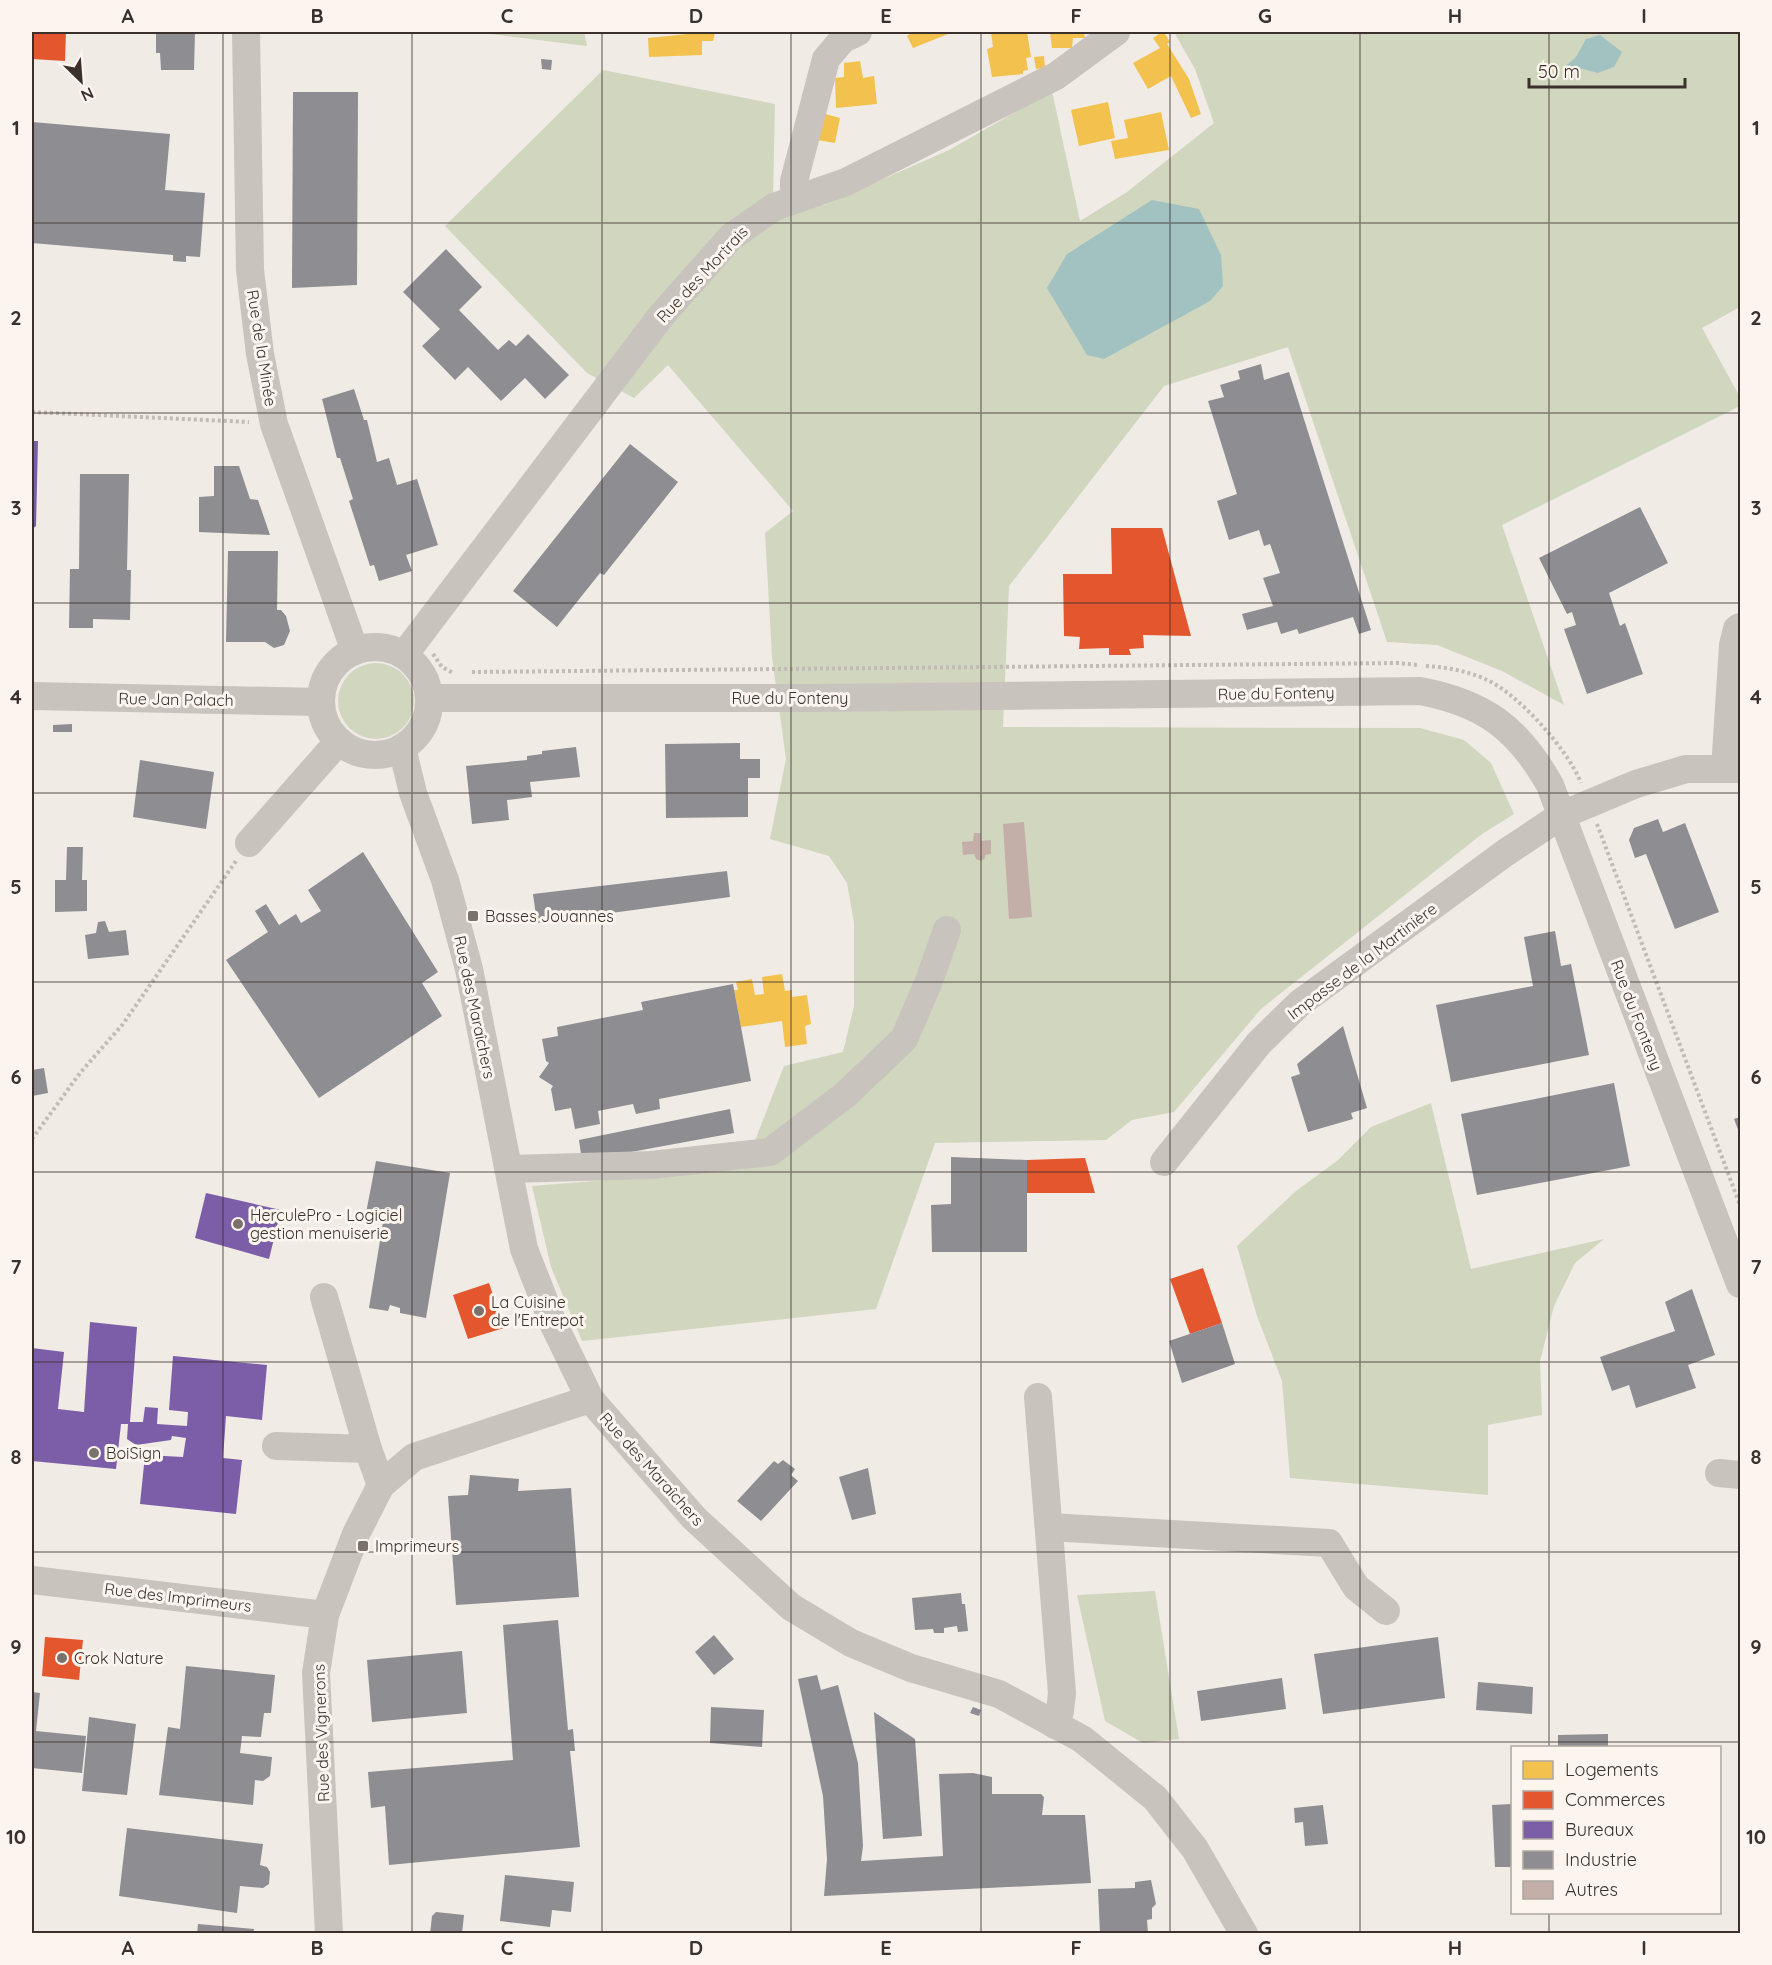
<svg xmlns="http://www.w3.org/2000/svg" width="1772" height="1965" viewBox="0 0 1772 1965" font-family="Quicksand,sans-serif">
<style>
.green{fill:#d1d6bf;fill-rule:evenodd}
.water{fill:#a1c2c1}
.homes{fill:#f2c14e}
.shops{fill:#e4572e}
.offices{fill:#7b5ea7}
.industry{fill:#8d8d92}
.building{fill:#c3afa7}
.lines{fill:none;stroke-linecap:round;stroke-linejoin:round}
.path{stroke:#c2bbb6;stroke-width:4;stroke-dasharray:3 3;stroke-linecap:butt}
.minor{stroke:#c9c3be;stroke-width:28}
.grid{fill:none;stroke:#3b302b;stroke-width:1.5;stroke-opacity:0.55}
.poi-dot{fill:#7a716c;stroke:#fbf5ee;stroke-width:2}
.labels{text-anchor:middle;stroke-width:6;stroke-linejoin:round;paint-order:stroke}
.street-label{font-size:16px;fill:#3b302b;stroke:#fbf5ee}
.poi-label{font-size:16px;fill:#3b302b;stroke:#fbf5ee;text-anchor:start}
.neatline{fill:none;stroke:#3b302b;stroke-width:2}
.grid-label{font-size:20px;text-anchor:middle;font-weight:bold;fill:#3b302b}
</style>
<rect width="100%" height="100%" fill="#f0ebe5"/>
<g class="green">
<path d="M475,32H584L587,46Z"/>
<path d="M1174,32H1740V307L1702,328L1740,397V406L1502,525L1564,705L1502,671L1437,645L1387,642L1288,347L1164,386L1009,586L1003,727L1420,728L1464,740L1491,763L1514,814L1482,834L1261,1009L1174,1112L1132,1120L1106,1140L935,1143L876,1309L582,1341L551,1267L532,1186L744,1169L784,1066L843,1052L854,1006V923L847,883L829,856L770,839L786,759L772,657L765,533L793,511L668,365L634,398L587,373L445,226L603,70L775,104L773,197L824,205L949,150L1052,91L1080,221L1127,192L1214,123L1195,69ZM1108,230L1087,355L1067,254Z"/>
<circle cx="376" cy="701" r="38"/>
<path d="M1431,1103L1471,1269L1604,1239L1575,1263L1554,1306L1540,1361L1542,1415L1488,1425V1495L1290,1478L1282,1381L1257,1316L1237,1246L1296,1191L1337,1161L1371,1127Z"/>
<path d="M1155,1591L1179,1739L1143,1743L1105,1721L1077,1595Z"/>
</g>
<g class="water">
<path d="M1600,35L1622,52L1614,67L1598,73L1567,65L1576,57L1586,39Z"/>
<path d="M1152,200L1199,209L1221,255L1223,286L1210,301L1104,359L1087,355L1047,288L1067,254Z"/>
</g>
<g class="homes">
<path d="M688,32H715L713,41H702V55L649,57L648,38L687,34Z"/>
<path d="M909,32H953L913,48L907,36L910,34Z"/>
<path d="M991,32H1027L1031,57L1026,58L1028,70L1023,71V74L992,77L987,49L993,47Z"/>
<path d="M1050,32H1084L1085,38H1073L1072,48H1052Z"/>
<path d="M1158,32H1164L1170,42L1167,44L1189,79L1201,114L1191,118L1171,76L1148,89L1133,63L1160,48L1153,38L1159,34Z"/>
<path d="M1044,56L1045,68L1036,69L1034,57Z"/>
<path d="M860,61L863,78L874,76L877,104L836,108L835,78L844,77V63Z"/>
<path d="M1108,102L1115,138L1079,146L1071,110Z"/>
<path d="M1161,112L1169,150L1115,159L1111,141L1128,138L1124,120Z"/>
<path d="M825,114L840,118L835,143L818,140Z"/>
<path d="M782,974L785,991L792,990V997L807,995L811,1024L805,1026L807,1044L785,1047L782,1021L741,1027L734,990H738L736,982L752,979L755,995L764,994L762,977Z"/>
</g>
<g class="shops">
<path d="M32,32H66L65,61L32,59Z"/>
<path d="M1111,528H1162L1191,636L1143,635L1144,648L1129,649L1131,655H1109V648L1079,649L1080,637L1064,636L1063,574H1112Z"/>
<path d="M1085,1158L1095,1193H1027V1160Z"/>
<path d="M1203,1268L1222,1323L1190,1334L1170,1279Z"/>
<path d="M489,1283L504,1328L468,1339L453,1295Z"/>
<path d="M45,1637L83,1640L79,1680L42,1676Z"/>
</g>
<g class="offices">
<path d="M32,441H38L36,526L32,529Z"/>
<path d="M206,1193L281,1210L269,1259L195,1238Z"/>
<path d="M90,1322L137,1327L130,1422H143L145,1407L158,1408L157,1424L187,1426L188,1412L169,1410L173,1356L267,1365L262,1420L226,1416L223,1458L242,1460L236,1514L140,1504L145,1455L183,1457L186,1438L172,1436L171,1440L136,1445L127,1439L128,1424H121L116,1469L32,1461V1348L64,1352L58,1409L84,1412Z"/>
</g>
<g class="industry">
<path d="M156,32H195L194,70H161L160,53H156Z"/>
<path d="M541,59L552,60L551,70L542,69Z"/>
<path d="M293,92H358L357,285L292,288Z"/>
<path d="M32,122L170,134L165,190L205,193L200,257L186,256V262L173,261V255L32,243Z"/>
<path d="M446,249L482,287L459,310L498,350L509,340L516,346L528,334L569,375L545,399L525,378L501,401L468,367L455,380L422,346L440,329L403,292Z"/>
<path d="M1261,364L1264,380L1289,372L1371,630L1359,634L1353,617L1299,634L1297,629L1281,634L1277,622L1247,630L1242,614L1273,606L1263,578L1280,573L1270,544L1264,546L1259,530L1229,540L1217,501L1237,494L1208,401L1224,397L1220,385L1240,379L1238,371Z"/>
<path d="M354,389L364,420H367L377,462L389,458L397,485L417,479L438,545L406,555L412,571L379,581L374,565L370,566L349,501L353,499L340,458H337L322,399Z"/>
<path d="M630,444L678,482L604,575L600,573L557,627L513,591Z"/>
<path d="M214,466H239L250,499L258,500L270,535L199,532V497L214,496Z"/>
<path d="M80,474H129L127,570H131L130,620L93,619V628H69L70,569H79Z"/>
<path d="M1640,507L1668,563L1609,593L1620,626L1625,623L1643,674L1587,694L1564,629L1576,625L1572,612L1567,614L1539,558Z"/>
<path d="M228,551H278L277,610H281L286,616L290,631L284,645L274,648L265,642H226Z"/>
<path d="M72,724V732H53V725Z"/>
<path d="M740,743V759H760V778H748V817L666,818L665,744Z"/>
<path d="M576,747L580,777L530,782L532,797L507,800L509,820L472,824L466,766L527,760V756L542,754V751Z"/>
<path d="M140,760L214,772L206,829L133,817Z"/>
<path d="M1658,819L1663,832L1685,823L1719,912L1675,929L1646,854L1635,858L1629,840L1634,828Z"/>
<path d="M67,847H83L82,880H87V911L55,912V880H66Z"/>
<path d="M363,852L438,972L422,983L442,1016L319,1098L226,960L268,932L255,911L266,904L279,925L296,914L301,923L321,911L308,890Z"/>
<path d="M727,871L730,897L537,923L533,894Z"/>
<path d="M105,921L109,932L126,930L129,955L88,959L85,935L96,933L98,922Z"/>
<path d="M1555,931L1561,966L1571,964L1589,1055L1451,1082L1436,1005L1533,986L1524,937Z"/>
<path d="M733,984L751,1081L659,1099L660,1109L636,1114L633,1104L598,1111L600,1124L575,1129L571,1108L555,1111L551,1089L553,1086L539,1077L549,1063L546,1061L542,1039L558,1036L557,1027L643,1010L641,1002Z"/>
<path d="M1343,1026L1367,1108L1351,1113L1353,1119L1308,1132L1291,1077L1300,1074L1297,1064Z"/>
<path d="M44,1068L48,1093L32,1096V1070Z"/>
<path d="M1614,1083L1630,1166L1477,1195L1461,1114Z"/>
<path d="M730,1109L734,1133L604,1157L581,1154L579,1140Z"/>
<path d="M1740,1117V1135L1734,1119Z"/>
<path d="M951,1157L1027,1160V1252H932L931,1205L951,1204Z"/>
<path d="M376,1161L450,1173L426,1318L400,1313V1308L390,1305L388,1311L369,1308L384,1216L366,1213Z"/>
<path d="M1692,1289L1715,1355L1688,1365L1696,1388L1636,1408L1629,1385L1612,1391L1600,1357L1675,1331L1665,1302Z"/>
<path d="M1222,1323L1235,1364L1182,1383L1169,1341Z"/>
<path d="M783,1460L795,1469L791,1475L798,1481L761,1521L737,1501L774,1461L778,1464Z"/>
<path d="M868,1468L876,1514L852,1520L839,1477Z"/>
<path d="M470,1475L519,1479L518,1491L571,1488L579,1597L456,1605L448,1496L468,1495Z"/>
<path d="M961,1593L962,1604H965L968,1631L958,1632L957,1626L944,1628V1633H934L933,1629L915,1630L912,1598Z"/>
<path d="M558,1620L568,1730L573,1729L575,1751H570L580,1847L389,1865L385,1806L371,1808L368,1772L513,1760L503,1625Z"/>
<path d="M714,1635L734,1659L714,1675L695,1652Z"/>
<path d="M1438,1637L1445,1698L1323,1714L1314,1654Z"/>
<path d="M462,1651L467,1713L372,1722L367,1660Z"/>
<path d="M186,1666L275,1675L271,1713H264L261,1737L242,1736L240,1753L272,1757L270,1776L263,1781L255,1780L253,1805L159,1795L168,1727L180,1729Z"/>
<path d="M817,1675L821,1690L838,1685L858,1763L863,1846L861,1861L943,1856L939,1774L973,1773L992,1777V1794H1041L1044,1797L1042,1815H1085L1091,1883L824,1896L827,1859L823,1796L798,1679Z"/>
<path d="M1282,1678L1286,1709L1201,1721L1197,1691Z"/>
<path d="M1478,1682L1533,1687L1532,1714L1476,1710Z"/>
<path d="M32,1692L40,1693L36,1731L86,1736L82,1773L32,1768Z"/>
<path d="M711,1707L764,1710L762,1747L710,1743Z"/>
<path d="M973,1707L981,1710L979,1716L970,1713Z"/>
<path d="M874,1712L915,1739L922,1836L883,1839Z"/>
<path d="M89,1717L136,1724L127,1795L82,1791Z"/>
<path d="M1608,1734V1748H1558V1735Z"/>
<path d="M1512,1804V1867H1495L1492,1805Z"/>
<path d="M1323,1805L1328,1844L1305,1846L1303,1822L1295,1823L1294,1808Z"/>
<path d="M127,1828L263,1844L260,1865L267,1867L270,1872L269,1884L263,1888L240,1886L237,1913L119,1896Z"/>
<path d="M505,1875L574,1882L571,1912L552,1910L550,1927L500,1921Z"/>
<path d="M1151,1880L1156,1904L1152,1908V1919L1147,1920L1148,1934H1100L1098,1889L1135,1888V1882Z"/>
<path d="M436,1912L464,1915L462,1934H430L432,1916Z"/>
<path d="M198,1924L254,1929L253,1934H197Z"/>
</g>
<g class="building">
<path d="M1024,822L1032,917L1009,919L1003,824Z"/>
<path d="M974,833H981V841L991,840V854L985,855V858L981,861L976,859L974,854L963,855L962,842L973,841Z"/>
</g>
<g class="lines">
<g class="path">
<path d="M32,412L249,422"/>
<path d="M433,654L442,667L453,673"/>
<path d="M1426,666C1446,667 1467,671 1485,679C1517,692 1569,751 1581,783"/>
<path d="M472,672L1398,663L1418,665"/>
<path d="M1597,824L1740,1205"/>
<path d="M32,1139L80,1073L123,1024L236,861"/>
</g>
<g class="minor">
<path d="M246,32L250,270L260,354L274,424L355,651"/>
<path d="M794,198V181L826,59L843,39L858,32"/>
<circle cx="375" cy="701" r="54"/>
<path d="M404,655L661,316L731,237L774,207L846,182L1056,76L1116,32"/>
<path d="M32,696L320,702"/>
<path d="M429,698H812L1420,691C1484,703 1518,728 1550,785L1740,1284"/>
<path d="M402,748L413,793L445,880L469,969L524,1249L553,1323L590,1399L694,1518L791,1607L851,1643L911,1668L999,1694L1082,1739L1155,1798L1195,1849L1244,1934"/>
<path d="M1725,769L1733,645L1737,629L1740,627"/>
<path d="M249,843L339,741"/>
<path d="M1164,1162L1259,1043L1300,1003L1505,853L1562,815L1636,784L1686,769H1740"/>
<path d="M509,1169L651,1165L770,1152L845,1095L904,1039L929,981L947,930"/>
<path d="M324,1297L368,1449L381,1485"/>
<path d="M1038,1397L1062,1693L1060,1711L1055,1725"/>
<path d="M276,1446L368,1449"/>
<path d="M1719,1473L1740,1475"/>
<path d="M1049,1527L1329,1543L1356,1587L1386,1611"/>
<path d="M32,1580L325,1615"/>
<path d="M329,1934L316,1673L325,1615L356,1534L381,1485L414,1457L590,1399"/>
</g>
</g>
<path class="grid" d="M223,32V1934M412,32V1934M602,32V1934M791,32V1934M981,32V1934M1170,32V1934M1360,32V1934M1549,32V1748M32,223H1740M32,413H1740M32,603H1740M32,793H1740M32,982H1740M32,1172H1740M32,1362H1740M32,1552H1740M32,1742H1740M1549,1912V1934"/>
<g class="poi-dot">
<rect x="467" y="910" width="12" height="12" rx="3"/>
<circle cx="238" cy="1224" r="6"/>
<circle cx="479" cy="1311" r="6"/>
<circle cx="94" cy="1453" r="6"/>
<rect x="357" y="1540" width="12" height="12" rx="3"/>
<circle cx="62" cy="1658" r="6"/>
</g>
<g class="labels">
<g class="street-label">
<text transform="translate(702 274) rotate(-47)" y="6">Rue des Mortrais</text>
<text transform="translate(262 348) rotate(81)" y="6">Rue de la Minée</text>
<text transform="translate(1276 693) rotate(-1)" y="6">Rue du Fonteny</text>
<text x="790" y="704">Rue du Fonteny</text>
<text transform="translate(176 699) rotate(1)" y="6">Rue Jan Palach</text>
<text transform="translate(1362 961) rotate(-37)" y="6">Impasse de la Martinière</text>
<text transform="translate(475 1007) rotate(78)" y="6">Rue des Maraîchers</text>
<text transform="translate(1637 1015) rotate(69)" y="6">Rue du Fonteny</text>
<text transform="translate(652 1469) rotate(48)" y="6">Rue des Maraîchers</text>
<text transform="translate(178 1597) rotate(7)" y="6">Rue des Imprimeurs</text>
<text transform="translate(321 1733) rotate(-92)" y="6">Rue des Vignerons</text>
</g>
<g class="poi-label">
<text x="485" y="922">Basses Jouannes</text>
<text x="250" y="1221">HerculePro - Logiciel<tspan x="250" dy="18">gestion menuiserie</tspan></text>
<text x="491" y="1308">La Cuisine<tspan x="491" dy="18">de l'Entrepot</tspan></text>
<text x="106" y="1459">BoiSign</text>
<text x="375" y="1552">Imprimeurs</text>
<text x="74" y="1664">Crok Nature</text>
</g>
</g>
<rect width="1772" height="1965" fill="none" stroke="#fbf5ee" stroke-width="66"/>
<rect x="1511" y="1746" width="210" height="168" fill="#fbf5ee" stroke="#aea6a0" stroke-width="1.5"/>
<rect x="1523" y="1761" width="30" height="18" fill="#f2c14e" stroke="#aea6a0" stroke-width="1.5"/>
<text x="1565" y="1776" font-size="18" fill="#3b302b">Logements</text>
<rect x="1523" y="1791" width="30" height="18" fill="#e4572e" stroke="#aea6a0" stroke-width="1.5"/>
<text x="1565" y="1806" font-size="18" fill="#3b302b">Commerces</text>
<rect x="1523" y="1821" width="30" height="18" fill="#7b5ea7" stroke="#aea6a0" stroke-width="1.5"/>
<text x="1565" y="1836" font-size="18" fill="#3b302b">Bureaux</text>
<rect x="1523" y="1851" width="30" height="18" fill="#8d8d92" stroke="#aea6a0" stroke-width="1.5"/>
<text x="1565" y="1866" font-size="18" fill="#3b302b">Industrie</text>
<rect x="1523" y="1881" width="30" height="18" fill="#c3afa7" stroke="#aea6a0" stroke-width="1.5"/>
<text x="1565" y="1896" font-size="18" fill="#3b302b">Autres</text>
<g transform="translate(81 81) rotate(155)" stroke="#fbf5ee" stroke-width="4.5" paint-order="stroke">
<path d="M0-4.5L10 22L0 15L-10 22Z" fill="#3b302b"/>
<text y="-9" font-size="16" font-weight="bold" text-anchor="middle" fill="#3b302b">N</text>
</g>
<path d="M1529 78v9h156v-9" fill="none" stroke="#3b302b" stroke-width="3"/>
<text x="1538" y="78" font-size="18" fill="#3b302b" stroke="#fbf5ee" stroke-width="4.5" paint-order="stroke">50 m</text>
<rect x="33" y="33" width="1706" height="1899" class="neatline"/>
<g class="grid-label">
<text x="128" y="23">A</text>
<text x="317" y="23">B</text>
<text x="507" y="23">C</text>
<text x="696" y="23">D</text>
<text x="886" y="23">E</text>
<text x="1076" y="23">F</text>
<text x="1265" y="23">G</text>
<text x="1455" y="23">H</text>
<text x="1644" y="23">I</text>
<text x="16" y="135">1</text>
<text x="1756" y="135">1</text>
<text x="16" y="325">2</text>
<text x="1756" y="325">2</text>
<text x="16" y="515">3</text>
<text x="1756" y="515">3</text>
<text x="16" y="704">4</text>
<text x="1756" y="704">4</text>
<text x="16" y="894">5</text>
<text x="1756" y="894">5</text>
<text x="16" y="1084">6</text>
<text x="1756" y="1084">6</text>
<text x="16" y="1274">7</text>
<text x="1756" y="1274">7</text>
<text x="16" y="1464">8</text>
<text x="1756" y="1464">8</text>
<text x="16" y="1654">9</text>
<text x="1756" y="1654">9</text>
<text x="16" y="1844">10</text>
<text x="1756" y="1844">10</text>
<text x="128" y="1955">A</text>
<text x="317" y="1955">B</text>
<text x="507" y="1955">C</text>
<text x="696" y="1955">D</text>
<text x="886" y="1955">E</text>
<text x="1076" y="1955">F</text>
<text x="1265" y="1955">G</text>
<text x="1455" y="1955">H</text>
<text x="1644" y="1955">I</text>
</g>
</svg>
